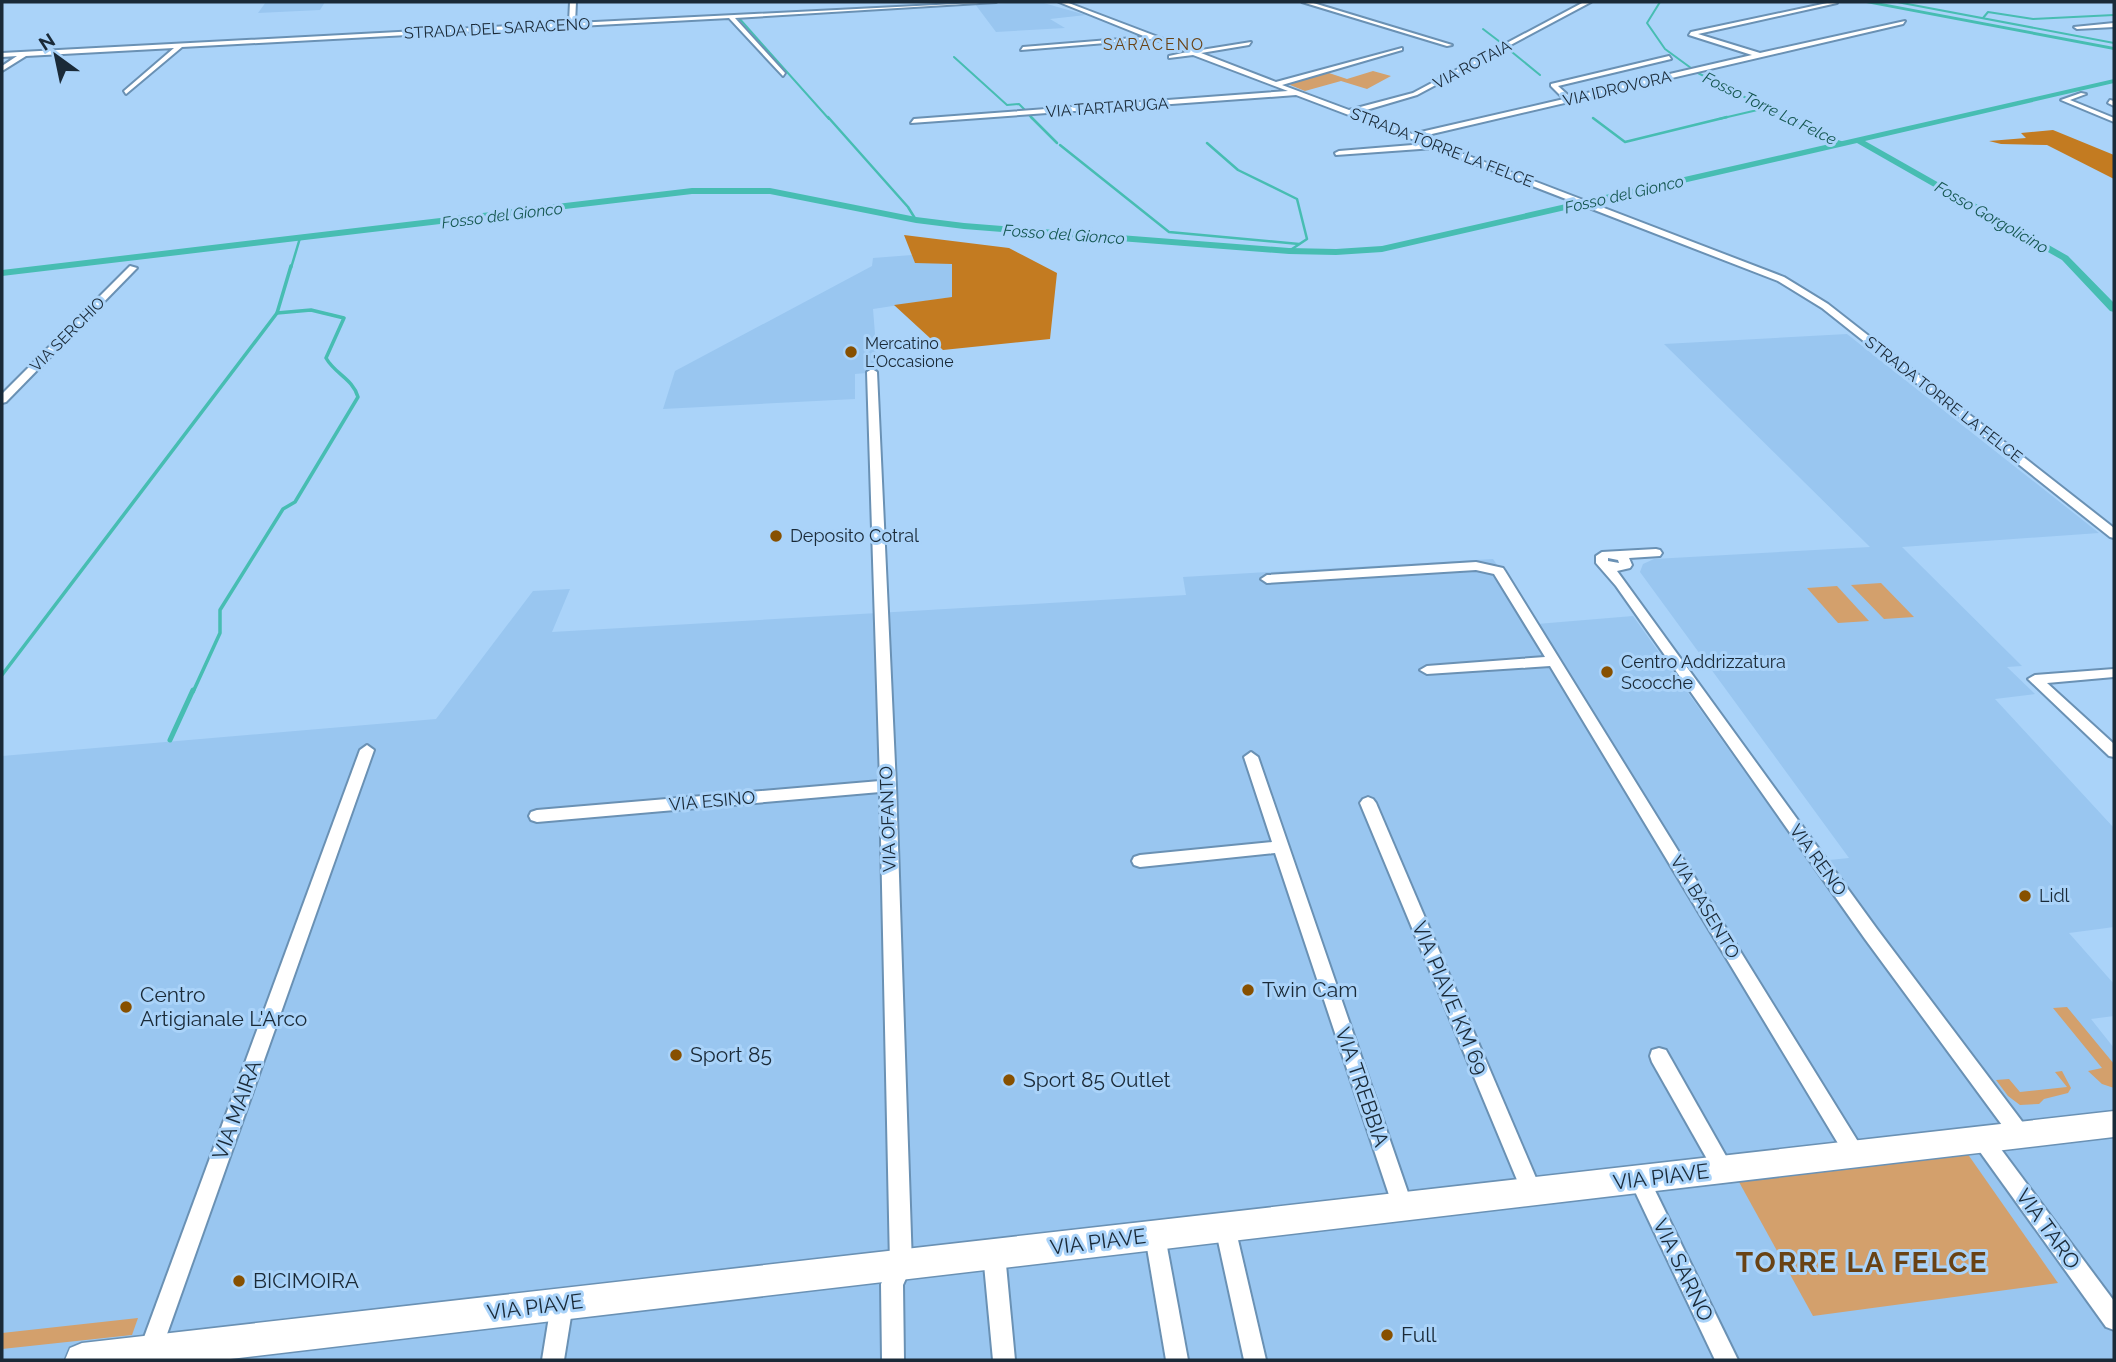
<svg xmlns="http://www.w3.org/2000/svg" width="2116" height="1362" viewBox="0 0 2116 1362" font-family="Raleway,sans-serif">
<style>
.built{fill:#99c6f0}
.green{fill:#d3a06c}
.forest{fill:#c37b21}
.water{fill:#47bdb2}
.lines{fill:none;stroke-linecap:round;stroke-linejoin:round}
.stream-far3{stroke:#47bdb2;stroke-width:2}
.stream-far2{stroke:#47bdb2;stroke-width:2.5}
.stream-far1{stroke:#47bdb2;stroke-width:3.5}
.stream{stroke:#47bdb2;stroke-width:5}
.canal{fill:#47bdb2;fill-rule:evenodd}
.minor-casing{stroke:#6a91b4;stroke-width:4}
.secondary-casing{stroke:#6a91b4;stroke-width:3}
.minor{fill:#fff;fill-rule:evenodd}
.secondary{fill:#fff;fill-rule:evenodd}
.poi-dot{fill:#875000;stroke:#aad3f9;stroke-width:2.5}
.labels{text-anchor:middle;stroke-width:6;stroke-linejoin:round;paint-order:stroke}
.far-street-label{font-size:16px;fill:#1a2a38;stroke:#aad3f9}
.far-neighbourhood-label{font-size:16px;letter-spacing:2px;fill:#694214;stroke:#aad3f9}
.far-water-label{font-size:16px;font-style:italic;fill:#155751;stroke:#aad3f9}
.far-poi-label{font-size:16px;fill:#1a2a38;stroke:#aad3f9;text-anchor:start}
.poi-label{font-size:18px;fill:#1a2a38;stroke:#aad3f9;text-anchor:start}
.street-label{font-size:18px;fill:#1a2a38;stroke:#aad3f9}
.near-poi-label{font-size:21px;fill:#1a2a38;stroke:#aad3f9;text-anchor:start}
.near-street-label{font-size:21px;fill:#1a2a38;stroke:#aad3f9}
.near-district-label{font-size:28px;font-weight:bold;letter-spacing:2px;fill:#694214;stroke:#aad3f9}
</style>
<rect width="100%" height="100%" fill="#aad3f9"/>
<g class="built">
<path d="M266,2H325L320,10L258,13Z"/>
<path d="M1040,2L1086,15L1050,19L1065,28L996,32L975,4Z"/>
<path d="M912,255L915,263H952V297L873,309L878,372L855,374V399L663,409L675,371L872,266L873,258Z"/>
<path d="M1847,334L2099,533L1902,547L2022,666L2007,667L2035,694L1995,699L2114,828V927L2069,933L2114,984V1016L2091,1019L2114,1048V1360H2V756L436,719L533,591L570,589L552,632L1186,595L1183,577L1493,559L1537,624L1633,616L1809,862L1849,858L1640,572L1643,564L1654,559L1870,547L1664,344Z"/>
</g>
<g class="green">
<path d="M1373,71L1391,76L1367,89L1341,81L1305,91L1285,83L1326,72L1347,79Z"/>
<path d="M1881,583L1914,617L1884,619L1851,585Z"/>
<path d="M1837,586L1869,621L1838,623L1807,588Z"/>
<path d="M2067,1007L2114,1064V1088L2102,1084L2088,1071L2102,1068L2053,1008Z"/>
<path d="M2062,1071L2071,1088L2068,1093L2044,1099L2039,1104L2020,1105L2008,1096L1996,1080L2009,1079L2020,1092L2067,1087L2055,1072Z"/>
<path d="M1967,1153L2058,1283L1813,1316L1739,1182Z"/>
<path d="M138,1318L132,1335L2,1349V1333Z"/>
</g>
<g class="forest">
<path d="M2053,130L2114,155V179L2047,145L2001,144L1989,141L2026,138L2021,133Z"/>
<path d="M904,235L1009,248L1057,273L1050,339L943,350L894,305L952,297V264L915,263Z"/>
</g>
<path class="water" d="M1861,2H1876L2114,47V50Z"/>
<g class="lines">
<g class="stream-far3">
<path d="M1660,2L1647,23L1665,49L1691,68"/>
<path d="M1897,2L2114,43"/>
<path d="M738,17L829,119"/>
<path d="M1983,18L1988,12L2033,19L2114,15"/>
<path d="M1483,29L1504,45"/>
<path d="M1507,48L1540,75"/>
<path d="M954,57L1007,105L1019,104L1026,111"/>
<path d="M1696,72L1787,119"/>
<path d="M1028,114L1033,119"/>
<path d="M1719,119L1766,108"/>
</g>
<g class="stream-far2">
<path d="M828,117L908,207L916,220"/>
<path d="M1031,117L1057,143"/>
<path d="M1784,117L1818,135L1843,143"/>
<path d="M1593,118L1625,142L1727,117"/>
<path d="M1207,143L1238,170L1297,199L1307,239L1289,251"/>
<path d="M1060,145L1169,232L1299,244"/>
<path d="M291,268L300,238"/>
</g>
<g class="stream-far1">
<path d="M2,675L277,313L291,266"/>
<path d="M193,692L220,633V610L283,509L295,502L358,397C353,379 335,374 326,358L344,318L311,310L277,313"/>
</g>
<path class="stream" d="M170,740L193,690"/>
<path class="canal" d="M2114,79V83L1865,141L2068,256L2114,303V312L2110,311L2062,260L1857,143L1382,252L1336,255L1289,254L964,229L916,223L770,194H692L2,276V270L692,188H770L916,217L964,223L1289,248L1336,249L1382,246Z"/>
<defs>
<g id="minor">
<path d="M570,2H576L575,23L996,2L735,18L785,73L783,76L729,18L182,47L126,94L124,91L174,48L26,56L2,71V66L17,56L2,57V53L569,23Z"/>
<path d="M1059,2H1066L1195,51L1251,42L1249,45L1201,53L1276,82L1402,48V50L1282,85L1349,110L1413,93L1584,2H1591L1417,95L1356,113L1412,134L1564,99L1551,86V84L1669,56L1671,59L1558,86L1570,97L1752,55L1689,35L1691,32L1832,2L1837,3L1698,34L1760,53L1905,21L1903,24L1419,137L1784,277L1828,304L2114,528V538L2110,537L1822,308L1778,281L1434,148L1336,155L1335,153L1339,151L1425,144L1296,95L911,123L914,119L1288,91L1193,55L1169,58V56L1187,52L1154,39L1021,50L1023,47L1146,37Z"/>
<path d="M1302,2H1310L1452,45L1447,46Z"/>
<path d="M2114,23V27L2077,29L2074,27Z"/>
<path d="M2081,93L2086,94L2070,100L2114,118V122L2061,100Z"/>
<path d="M2110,100L2114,101V106L2108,103Z"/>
<path d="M130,266L137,268L6,402L2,403V394Z"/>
<path d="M872,369L877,372L896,786L912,1265L903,1285L904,1360H882L881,1284L890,1264L880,792L537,822L531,820L529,816L531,812L537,810L880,781L867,372Z"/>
<path d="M1656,549L1660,550L1662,553L1660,556L1629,558L1632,565L1630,568L1617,571L1877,929L2027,1128L2030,1134L2027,1140L2020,1143L2013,1140L1865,939L1616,586L1596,563V556L1602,552ZM1608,558L1618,560L1619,563L1608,561Z"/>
<path d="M1476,562L1503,568L1505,571L1862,1148L1865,1154L1862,1160L1855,1163L1848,1160L1550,666L1427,674L1420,670L1427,666L1545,657L1494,574L1476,570L1267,583L1261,579L1267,575Z"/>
<path d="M2114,669V677L2047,683L2114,744V757L2109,756L2028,679L2035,675Z"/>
<path d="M367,745L374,750L161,1351L158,1359H142L139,1351L360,750Z"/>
<path d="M1251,752L1258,757L1413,1207L1410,1214L1403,1217L1396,1214L1393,1207L1275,853L1140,867L1134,865L1132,861L1134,857L1140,855L1272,842L1244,757Z"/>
<path d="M1368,797L1373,799L1376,803L1542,1192L1539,1199L1532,1201L1525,1199L1522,1192L1360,803L1363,799Z"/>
<path d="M1659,1048L1666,1050L1730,1163L1733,1169L1730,1175L1723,1178L1716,1175L1652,1062L1650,1056L1652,1050Z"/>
<path d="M1982,1130L1989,1133L2114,1301V1330L2106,1327L1975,1145L1972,1139L1975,1133Z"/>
<path d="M1639,1170L1646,1172L1738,1360H1715L1629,1179L1632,1172Z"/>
<path d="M1225,1217L1232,1220L1235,1227L1266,1360H1244L1215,1227L1218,1220Z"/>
<path d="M1155,1226L1162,1229L1165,1236L1188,1360H1166L1145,1236L1148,1229Z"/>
<path d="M994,1244L1001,1247L1005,1254L1015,1360H993L983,1254L987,1247Z"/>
<path d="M562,1293L570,1296L573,1304L564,1360H542L551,1304L554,1296Z"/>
</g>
<path id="secondary" d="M2114,1111V1137L222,1360H65L70,1348L82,1343Z"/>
</defs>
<use href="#minor" class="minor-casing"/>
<use href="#secondary" class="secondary-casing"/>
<use href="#minor" class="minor"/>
<use href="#secondary" class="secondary"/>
</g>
<g class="poi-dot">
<circle cx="851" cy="352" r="7"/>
<circle cx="776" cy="536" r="7"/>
<circle cx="1607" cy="672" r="7"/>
<circle cx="2025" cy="896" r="7"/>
<circle cx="1248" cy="990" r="7"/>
<circle cx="126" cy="1007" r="7"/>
<circle cx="676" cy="1055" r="7"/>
<circle cx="1009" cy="1080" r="7"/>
<circle cx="239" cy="1281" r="7"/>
<circle cx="1387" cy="1335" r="7"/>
</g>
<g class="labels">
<g class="far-street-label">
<text transform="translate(497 28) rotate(-3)" y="6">STRADA DEL SARACENO</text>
<text transform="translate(1472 64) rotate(-28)" y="6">VIA ROTAIA</text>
<text transform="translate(1617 88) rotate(-13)" y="6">VIA IDROVORA</text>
<text transform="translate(1107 107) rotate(-4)" y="6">VIA TARTARUGA</text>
<text transform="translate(1442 147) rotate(21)" y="6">STRADA TORRE LA FELCE</text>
<text transform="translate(67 334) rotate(-45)" y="6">VIA SERCHIO</text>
<text transform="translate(1944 399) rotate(38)" y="6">STRADA TORRE LA FELCE</text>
</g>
<g class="far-neighbourhood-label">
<text x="1154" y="50">SARACENO</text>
</g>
<g class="far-water-label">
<text transform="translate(1770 108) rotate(26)" y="6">Fosso Torre La Felce</text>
<text transform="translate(1624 194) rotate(-13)" y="6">Fosso del Gionco</text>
<text transform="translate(502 215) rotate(-7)" y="6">Fosso del Gionco</text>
<text transform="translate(1992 217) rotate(30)" y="6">Fosso Gorgolicino</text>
<text transform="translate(1064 234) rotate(4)" y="6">Fosso del Gionco</text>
</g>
<g class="far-poi-label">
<text x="865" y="349">Mercatino<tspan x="865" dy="18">L'Occasione</tspan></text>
</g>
<g class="poi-label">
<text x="790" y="542">Deposito Cotral</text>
<text x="1621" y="668">Centro Addrizzatura<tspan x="1621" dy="21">Scocche</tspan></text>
<text x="2039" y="902">Lidl</text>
</g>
<g class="street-label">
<text transform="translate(712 801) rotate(-5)" y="6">VIA ESINO</text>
<text transform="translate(888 819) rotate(-92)" y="6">VIA OFANTO</text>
<text transform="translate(1818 860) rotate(54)" y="6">VIA RENO</text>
<text transform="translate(1705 907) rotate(59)" y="6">VIA BASENTO</text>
</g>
<g class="near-poi-label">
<text x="1262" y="997">Twin Cam</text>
<text x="140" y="1002">Centro<tspan x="140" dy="24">Artigianale L'Arco</tspan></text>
<text x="690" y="1062">Sport 85</text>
<text x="1023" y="1087">Sport 85 Outlet</text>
<text x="253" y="1288">BICIMOIRA</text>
<text x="1401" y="1342">Full</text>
</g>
<g class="near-street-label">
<text transform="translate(1450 998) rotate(67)" y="7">VIA PIAVE KM 69</text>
<text transform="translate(1362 1087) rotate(71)" y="7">VIA TREBBIA</text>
<text transform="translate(237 1110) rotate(-70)" y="7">VIA MAIRA</text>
<text transform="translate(1661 1177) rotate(-7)" y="7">VIA PIAVE</text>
<text transform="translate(2048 1229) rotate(54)" y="7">VIA TARO</text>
<text transform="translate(1098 1242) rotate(-7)" y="7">VIA PIAVE</text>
<text transform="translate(1683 1270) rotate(64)" y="7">VIA SARNO</text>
<text transform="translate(535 1307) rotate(-7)" y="7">VIA PIAVE</text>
</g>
<g class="near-district-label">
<text x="1862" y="1272">TORRE LA FELCE</text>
</g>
</g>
<rect width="2116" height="1362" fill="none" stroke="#1a2a38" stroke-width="7"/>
<g transform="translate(56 56) rotate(327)" stroke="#aad3f9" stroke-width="5" paint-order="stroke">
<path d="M0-5L12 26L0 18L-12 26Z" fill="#1a2a38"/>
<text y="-10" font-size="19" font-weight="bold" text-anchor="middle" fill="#1a2a38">N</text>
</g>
</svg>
